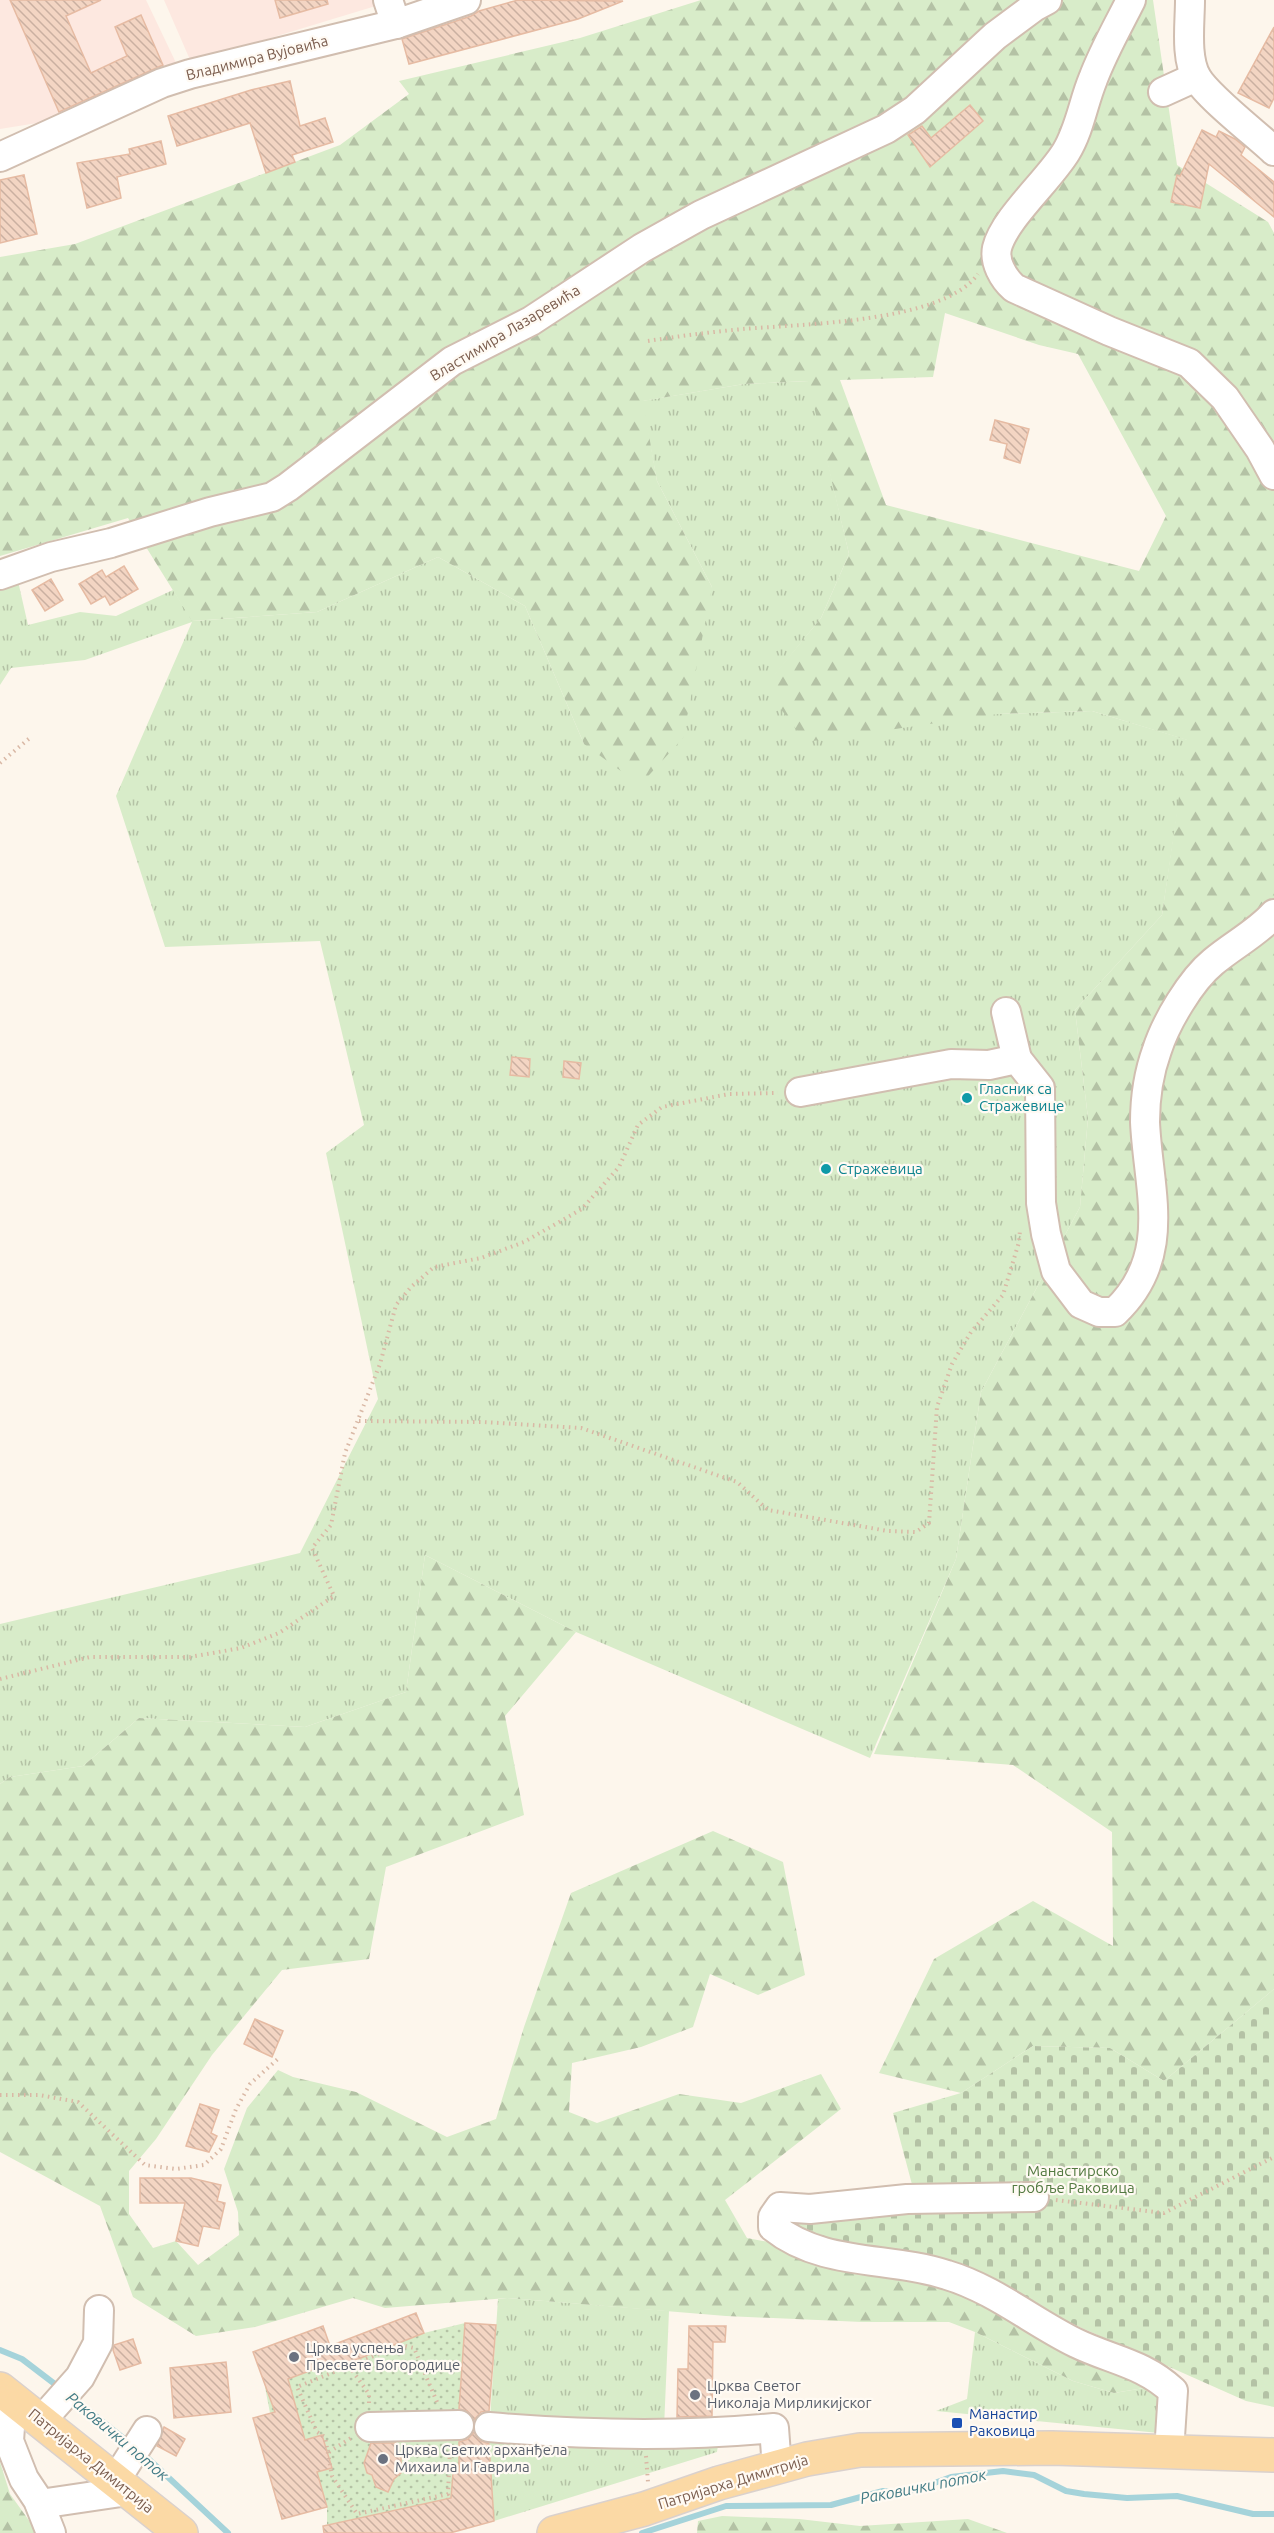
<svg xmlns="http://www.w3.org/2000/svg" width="1274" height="2533" viewBox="0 0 1274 2533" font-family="Ubuntu,sans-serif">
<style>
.commercial{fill:#fde8e0}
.grass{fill:url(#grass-tufts)}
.forest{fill:url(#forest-firs);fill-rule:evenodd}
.cemetery{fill:url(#cemetery-stones)}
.park{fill:url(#park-dots)}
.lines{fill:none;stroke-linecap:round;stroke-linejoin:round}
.stream{stroke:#a5d3da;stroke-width:6}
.building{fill:url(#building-back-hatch);stroke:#e6bba3;stroke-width:1.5}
.minor-casing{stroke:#d1beb0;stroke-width:32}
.major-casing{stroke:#dad1cd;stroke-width:36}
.path{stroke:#d9b8a5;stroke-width:4;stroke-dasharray:1.5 4.5;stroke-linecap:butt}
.minor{stroke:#fff;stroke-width:28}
.major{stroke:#fbd9a5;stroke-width:33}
.culture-dot{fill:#0f9aa8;stroke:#fffaf3;stroke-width:2}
.worship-dot{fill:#6b7280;stroke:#fffaf3;stroke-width:2}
.transit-dot{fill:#1a4fb4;stroke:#fffaf3;stroke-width:2}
.labels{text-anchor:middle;stroke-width:4.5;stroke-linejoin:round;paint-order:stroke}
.street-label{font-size:15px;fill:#7a5c4d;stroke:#fffaf3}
.culture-label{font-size:15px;fill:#0d838f;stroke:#fffaf3;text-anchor:start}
.park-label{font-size:15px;fill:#537a41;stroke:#fffaf3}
.worship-label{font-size:15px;fill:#5b616d;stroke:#fffaf3;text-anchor:start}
.transit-label{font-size:15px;fill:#164399;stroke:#fffaf3;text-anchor:start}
.water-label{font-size:16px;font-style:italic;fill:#437c86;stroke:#fffaf3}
</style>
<defs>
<pattern id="grass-tufts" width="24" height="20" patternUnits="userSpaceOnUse" patternTransform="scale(1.5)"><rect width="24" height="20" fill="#d8ecc9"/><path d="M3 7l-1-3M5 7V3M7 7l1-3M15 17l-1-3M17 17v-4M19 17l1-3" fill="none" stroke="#b4c2a5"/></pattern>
<pattern id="forest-firs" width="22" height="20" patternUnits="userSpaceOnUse" patternTransform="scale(1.5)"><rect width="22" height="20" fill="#d8ecc9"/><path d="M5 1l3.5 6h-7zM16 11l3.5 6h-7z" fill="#b4c2a5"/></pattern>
<pattern id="cemetery-stones" width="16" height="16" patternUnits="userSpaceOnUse" patternTransform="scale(1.5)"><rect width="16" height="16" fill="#d8ecc9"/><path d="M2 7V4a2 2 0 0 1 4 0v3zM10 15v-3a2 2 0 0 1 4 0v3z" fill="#b4c2a5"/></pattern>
<pattern id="park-dots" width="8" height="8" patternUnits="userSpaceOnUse" patternTransform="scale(1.5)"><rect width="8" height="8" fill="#d8ecc9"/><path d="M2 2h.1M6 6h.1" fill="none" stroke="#b4c2a5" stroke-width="1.8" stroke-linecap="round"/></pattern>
<pattern id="building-back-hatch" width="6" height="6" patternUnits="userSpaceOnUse" patternTransform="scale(1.5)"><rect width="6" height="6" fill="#f3d5c3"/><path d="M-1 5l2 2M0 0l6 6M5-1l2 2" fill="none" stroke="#cab0a1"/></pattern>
</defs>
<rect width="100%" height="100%" fill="#fdf6ec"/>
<g class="commercial">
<path d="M0,0H146L178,67L62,119L0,129Z"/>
<path d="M164,0H378L379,5L191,62Z"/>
</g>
<g class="grass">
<path d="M809,381L849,554L821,618L765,687L998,714L1092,711L1188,740L1162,915L1075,1010L1088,1118L1080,1207L981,1392L956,1559L870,1758L576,1632L425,1555L406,1692L305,1727L139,1718L83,1766L10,1777L0,1784V1624L300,1553L378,1399L326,1153L364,1125L320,941L165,947L116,796L192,622L85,660L11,668L0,685V575L15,568L28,625L80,612L116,616L173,590L193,621L317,612L438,557L525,606L584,744L712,587L657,481L642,401L744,384Z"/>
<path d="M507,2298L669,2311L664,2428L720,2430L717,2452L494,2521L488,2449L498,2299Z"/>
<path d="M975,2332L1073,2381L1114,2393L1144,2388L1159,2396V2433L936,2411L967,2399Z"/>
</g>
<g class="forest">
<path d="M701,0H1153L1177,165L1268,222L1274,233V1989L1164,2081L1110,2048L1033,2046L961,2093L879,2073L934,1959L1033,1901L1113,1946L1112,1832L1013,1765L874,1754L956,1559L981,1392L1080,1207L1088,1118L1075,1010L1162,915L1187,740L1092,711L998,714L806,742L764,687L821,618L849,554L808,381L744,384L643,401L657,481L712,587L683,738L640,785L584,744L525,606L438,557L317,612L192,621L128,518L0,556V257L75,244L340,145L409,94L399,81L580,38ZM945,313L1039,345L1078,354L1166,516L1139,571L886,505L840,380L933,377Z"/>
<path d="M425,1555L576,1632L505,1716L524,1815L386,1867L369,1959L282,1970L212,2055L156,2139L129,2171V2214L153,2248L176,2241L198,2265L239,2235L238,2212L224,2169L247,2108L278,2070L293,2077L356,2092L447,2137L496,2119L524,2027L571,1893L713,1831L783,1862L805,1975L758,1995L710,1974L693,2027L641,2047L572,2063L569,2112L597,2123L679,2094L741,2103L821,2074L841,2109L725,2200L747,2238L869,2261L982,2291L1144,2388L1114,2393L1073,2381L975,2332L949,2322H862L726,2316L507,2298L385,2308L353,2298L255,2327L196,2336L133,2297L100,2206L0,2152V1784L10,1777L83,1766L139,1718L305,1727L406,1692Z"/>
<path d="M0,2462L10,2494L38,2533H0Z"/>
<path d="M722,2516L799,2519L860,2526L968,2519L1007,2533H697L698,2521Z"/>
</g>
<path class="cemetery" d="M1274,1989V2407L1246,2401L942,2266L819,2244L787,2228L790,2213L914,2192L893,2113L961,2093L1033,2046L1110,2048L1164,2081Z"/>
<path class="park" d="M465,2323L459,2407V2471L453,2473L451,2498L327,2525V2507L317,2472L332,2467L323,2436L305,2440L295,2406L270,2413L265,2387L336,2361L338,2367L424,2333Z"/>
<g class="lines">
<g class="stream">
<path d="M0,2350L22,2359L60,2388"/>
<path d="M73,2398L131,2444"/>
<path d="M141,2452L228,2533"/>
<path d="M642,2533L726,2506L831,2505L883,2491L897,2493L918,2489L951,2477L1003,2471L1034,2475L1066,2491L1084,2494L1127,2498L1177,2496L1253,2514H1274"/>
</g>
</g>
<g class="building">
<path d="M10,0H101L66,16L91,73L127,56L115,27L141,15L163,65L59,112Z"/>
<path d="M275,0H327L328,4L280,18Z"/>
<path d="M518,0L623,1L578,19L409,64L402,39L471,16L479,11Z"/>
<path d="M1274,27V98L1269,108L1238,93Z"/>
<path d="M290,81L300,126L325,118L333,142L292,155L295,162L266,173L250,123L177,146L168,116L251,90Z"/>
<path d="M970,105L983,121L930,167L908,135L922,126L931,138Z"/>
<path d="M1202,130L1216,137L1219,131L1235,139L1245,147L1241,155L1274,182V217L1209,164L1200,208L1171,202L1177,175L1180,176Z"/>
<path d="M161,141L166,164L117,177L121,198L87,208L77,163L130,154L129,149Z"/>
<path d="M24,175L37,234L0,243V180Z"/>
<path d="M995,420L1029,429L1020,463L1004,458L1007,444L990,440Z"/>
<path d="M124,566L138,589L110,605L105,596L91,604L79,584L102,570L106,577Z"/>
<path d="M51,579L63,600L45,611L32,590Z"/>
<path d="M512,1057L530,1059L529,1077L510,1075Z"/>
<path d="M564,1061L581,1063L579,1079L563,1077Z"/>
<path d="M255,2019L283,2031L272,2057L244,2044Z"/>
<path d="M200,2104L219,2110L211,2133L217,2136L209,2152L186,2146Z"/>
<path d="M140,2178H191L221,2185L217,2201L225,2203L219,2229L203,2226L198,2246L176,2241L185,2203H140Z"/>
<path d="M416,2313L424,2333L338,2367L336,2361L288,2379L305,2440L322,2435L332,2468L317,2472L327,2507L282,2519L253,2418L275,2412L253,2352L323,2326L330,2346Z"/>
<path d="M465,2323L496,2325L489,2411L481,2412L474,2420L467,2411L459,2409Z"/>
<path d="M689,2326H726L725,2342H713L712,2416L677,2417L678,2369H688Z"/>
<path d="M133,2339L141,2363L120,2370L113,2350L114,2345Z"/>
<path d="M226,2362L231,2412L174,2418L170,2368Z"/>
<path d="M164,2427L185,2439L176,2456L157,2446Z"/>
<path d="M474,2432L479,2440L489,2444L494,2521L450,2533H324L323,2526L451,2498L453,2473L459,2471V2442L468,2439Z"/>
<path d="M371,2443H396V2450L401,2455V2473L394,2479L388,2492L376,2487L372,2475L367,2473L364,2463Z"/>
</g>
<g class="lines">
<defs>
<g id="minor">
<path d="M388,0L396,24"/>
<path d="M1131,0C1118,26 1103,52 1093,79C1083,103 1080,129 1066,152C1049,180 1004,219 997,248C994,262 1003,278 1014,288L1109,331L1189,363L1225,398L1260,449L1274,475"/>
<path d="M1190,0C1190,23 1185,58 1197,78C1208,97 1256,134 1274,151"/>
<path d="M1163,92L1196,77"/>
<path d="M0,157L162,83L190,74L396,24L466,0"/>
<path d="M0,575L51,557L111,543L210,512L272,497L288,487L452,361L531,321L642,248L701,215L886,129L915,110L995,36L1034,7L1047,0"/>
<path d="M1006,1012L1017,1059"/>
<path d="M800,1092L951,1064L989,1065L1017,1059L1040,1088L1041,1203L1046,1234L1056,1271L1081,1304L1099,1312H1115C1174,1256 1148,1190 1145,1122C1145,1097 1149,1072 1157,1050C1166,1022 1191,980 1213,962C1233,945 1257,933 1274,914"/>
<path d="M1034,2197L907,2199L810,2209L780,2207L773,2217V2227C823,2267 890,2256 947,2275C994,2289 1033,2322 1076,2343C1111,2360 1143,2363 1173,2391L1169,2452"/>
<path d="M12,2398L9,2441L24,2479L38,2500L51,2533"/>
<path d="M41,2421L80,2377L98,2343L99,2310"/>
<path d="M370,2427L459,2425"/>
<path d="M489,2427C583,2435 680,2437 774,2428L777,2468"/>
<path d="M115,2481L147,2431"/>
<path d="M40,2504L128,2491"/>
</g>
<g id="major">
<path d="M0,2389L181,2533"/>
<path d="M554,2533L644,2509L719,2483L807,2459L860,2450L1052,2448L1274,2455"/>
</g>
</defs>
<use href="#minor" class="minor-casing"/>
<use href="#major" class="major-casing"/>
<g class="path">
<path d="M648,341C680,336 711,332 743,329C800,324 943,323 978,274"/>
<path d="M0,763L31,737"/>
<path d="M359,1421L483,1422L581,1428L737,1482L768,1510L888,1531L916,1532L929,1523L937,1407L952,1364L971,1332L1003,1295L1019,1242L1020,1230"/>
<path d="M0,1679L90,1657H190L241,1648L279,1633L334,1596L312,1548L331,1525L345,1453L380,1364L396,1305L411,1287L434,1267L481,1258L524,1242L582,1209L619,1167L638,1125L662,1107L729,1094L778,1093"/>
<path d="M0,2095H39L78,2102L145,2165L176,2169L204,2165L221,2149L236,2109L250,2084L280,2057"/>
<path d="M1056,2200L1164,2213L1274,2157"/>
<path d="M349,2366L369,2394V2405"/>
<path d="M437,2402L414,2348L401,2345L297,2387L317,2432L325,2437L332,2476L357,2514L448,2494L450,2449"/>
<path d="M329,2452L351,2438"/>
<path d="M646,2456L648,2482"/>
</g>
<use href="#minor" class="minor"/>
<use href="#major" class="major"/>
</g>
<g class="culture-dot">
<circle cx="967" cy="1098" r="6"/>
<circle cx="826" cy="1169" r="6"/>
</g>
<g class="worship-dot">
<circle cx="294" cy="2357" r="6"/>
<circle cx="695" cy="2395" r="6"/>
<circle cx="383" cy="2459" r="6"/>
</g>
<rect class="transit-dot" x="951" y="2417" width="12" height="12" rx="3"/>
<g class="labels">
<g class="street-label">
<text transform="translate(257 58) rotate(-14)" y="5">Владимира Вујовића</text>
<text transform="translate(505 333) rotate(-31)" y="5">Властимира Лазаревића</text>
<text transform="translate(91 2461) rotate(39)" y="5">Патријарха Димитрија</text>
<text transform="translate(733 2482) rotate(-17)" y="5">Патријарха Димитрија</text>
</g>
<g class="culture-label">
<text x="979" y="1094">Гласник са<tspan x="979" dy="17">Стражевице</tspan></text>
<text x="838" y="1174">Стражевица</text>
</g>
<g class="park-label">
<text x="1073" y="2176">Манастирско<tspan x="1073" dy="17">гробље Раковица</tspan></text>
</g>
<g class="worship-label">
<text x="306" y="2353">Црква успења<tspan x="306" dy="17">Пресвете Богородице</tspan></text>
<text x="707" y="2391">Црква Светог<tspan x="707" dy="17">Николаја Мирликијског</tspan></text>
<text x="395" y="2455">Црква Светих арханђела<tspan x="395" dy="17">Михаила и Гаврила</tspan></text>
</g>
<g class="transit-label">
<text x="969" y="2419">Манастир<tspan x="969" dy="17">Раковица</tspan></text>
</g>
<g class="water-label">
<text transform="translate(118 2436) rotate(40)" y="6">Раковички поток</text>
<text transform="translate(923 2486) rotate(-11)" y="6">Раковички поток</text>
</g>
</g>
</svg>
